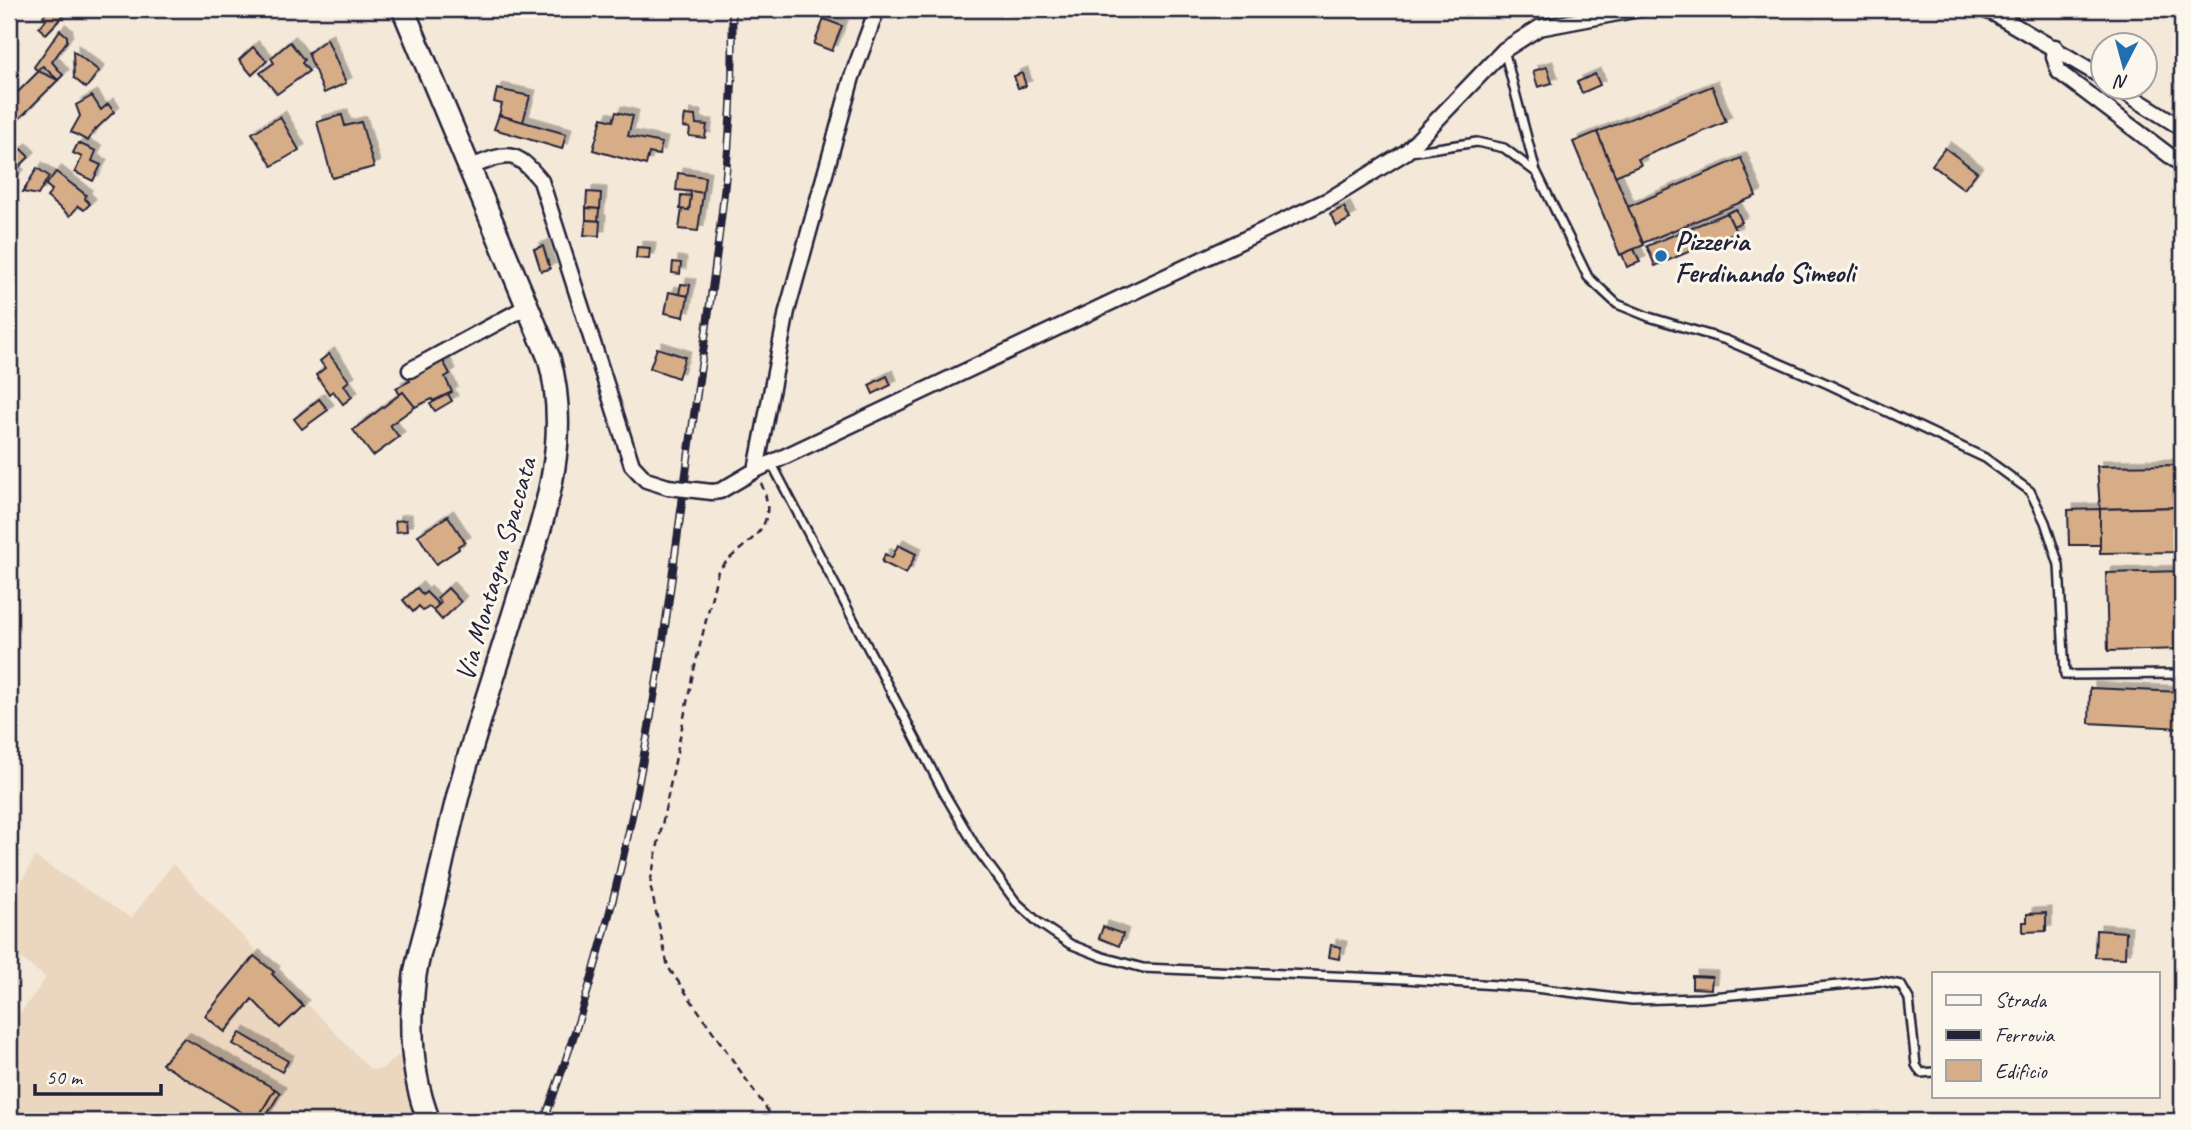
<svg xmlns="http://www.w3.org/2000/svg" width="2191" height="1130" viewBox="0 0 2191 1130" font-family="Caveat,sans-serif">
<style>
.built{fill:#ebd6c0}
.building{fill:#d7ad88;stroke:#22223b;stroke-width:2;filter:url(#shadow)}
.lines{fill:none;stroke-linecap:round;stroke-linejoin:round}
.service-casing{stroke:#22223b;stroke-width:12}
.minor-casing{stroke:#22223b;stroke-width:19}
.secondary-casing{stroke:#22223b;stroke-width:26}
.path{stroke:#22223b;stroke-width:2.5;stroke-dasharray:7 5;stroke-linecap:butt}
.service{stroke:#fbf7ec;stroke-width:7}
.minor{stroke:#fbf7ec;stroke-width:14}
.secondary{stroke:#fbf7ec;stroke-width:21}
.rail-casing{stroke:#22223b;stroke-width:8}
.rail{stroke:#fbf7ec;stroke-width:5;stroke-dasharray:16;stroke-linecap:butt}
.minor-bridge-casing{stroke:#22223b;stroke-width:19;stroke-linecap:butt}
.minor-bridge{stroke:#fbf7ec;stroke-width:14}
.poi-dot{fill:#1f6fb2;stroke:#fbf7ec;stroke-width:2.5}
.labels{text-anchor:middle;stroke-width:6;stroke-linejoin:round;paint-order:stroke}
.poi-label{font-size:28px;font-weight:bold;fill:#22223b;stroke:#fbf7ec;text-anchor:start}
.street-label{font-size:28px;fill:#22223b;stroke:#fbf7ec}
</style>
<defs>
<filter id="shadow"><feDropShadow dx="5.5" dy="-5.5" stdDeviation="0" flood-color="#0004"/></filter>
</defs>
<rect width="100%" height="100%" fill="#f4e8d8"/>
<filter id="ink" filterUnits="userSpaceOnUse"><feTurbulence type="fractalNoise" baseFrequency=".0143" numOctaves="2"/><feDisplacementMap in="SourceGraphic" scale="14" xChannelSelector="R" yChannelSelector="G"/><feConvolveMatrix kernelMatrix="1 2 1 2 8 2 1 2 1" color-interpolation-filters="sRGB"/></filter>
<g filter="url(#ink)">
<path class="built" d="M35,857L131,918L173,864L370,1069L380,1070L403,1052L419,1121H9V1029L46,978L9,949V880L19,886Z"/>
<g class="building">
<path d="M50,9H54L63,16L46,34L39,28L46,20L43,16Z"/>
<path d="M824,19L842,26L832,51L814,44Z"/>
<path d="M60,30L67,36V41L52,62L63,75L58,80L43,66L36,70L34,67Z"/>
<path d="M327,39L346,83L324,93L308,53Z"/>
<path d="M290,42L304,60L302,63L309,71L277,94L260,73L274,63L271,58Z"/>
<path d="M253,47L267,61L252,75L239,60Z"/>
<path d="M73,51L99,71L86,88L74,78Z"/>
<path d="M1547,67L1552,83L1538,87L1533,71Z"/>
<path d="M36,70L58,80L17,121L9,113V101L38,72Z"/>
<path d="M1022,73L1026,86L1018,88L1014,76Z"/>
<path d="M1595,74L1600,85L1582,93L1577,82Z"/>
<path d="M1712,86L1726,122L1638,159L1641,165L1615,176L1597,132Z"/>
<path d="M497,89L530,96L523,122L499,115L502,104L494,102Z"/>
<path d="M92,96L101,110L108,104L114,112L94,131L88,141L71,132L80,116L76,105Z"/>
<path d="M616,112L633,116L628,136L662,143L659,155L649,153L646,165L593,150L602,118L613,121Z"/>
<path d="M342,115L345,126L361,122L374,167L332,178L317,122Z"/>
<path d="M499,115L566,134L562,149L494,129Z"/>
<path d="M685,115L695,116L696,124L707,125L705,138L689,136L690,128L683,127Z"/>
<path d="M280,117L299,150L272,166L252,133Z"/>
<path d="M1597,132L1644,245L1620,255L1573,142Z"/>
<path d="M78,143L96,151L92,161L101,165L93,181L75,172L82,157L73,153Z"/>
<path d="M1945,148L1977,172L1964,189L1932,165Z"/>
<path d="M21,149L29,157L14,172L18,175L9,184V161Z"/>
<path d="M1741,158L1756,196L1643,243L1628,207Z"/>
<path d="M37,168L49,176L38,195L23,192Z"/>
<path d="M56,172L86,195L85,199L90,204L84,210L78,206L70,216L47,197L52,190L46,185Z"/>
<path d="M678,173L705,177L703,193L676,190Z"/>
<path d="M691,191L703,193L698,231L679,229L682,209L689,210Z"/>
<path d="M587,192L601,193L600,209L586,208Z"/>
<path d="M681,195L691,196L689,210L680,209Z"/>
<path d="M1344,207L1350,219L1337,226L1330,214Z"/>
<path d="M586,208L599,209L598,221L586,220Z"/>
<path d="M1736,209L1742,222L1733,226L1727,213Z"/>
<path d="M1727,213L1736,232L1655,266L1647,246Z"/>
<path d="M586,220L600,221L599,236L584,235Z"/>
<path d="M543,246L550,269L541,271L534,249Z"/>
<path d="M637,247L650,248L649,259L636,258Z"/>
<path d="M1634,249L1640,262L1627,267L1622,254Z"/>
<path d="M673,262L681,263L680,274L672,273Z"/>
<path d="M681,284L690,285L688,296L679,294Z"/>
<path d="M669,292L688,296L684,317L665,313Z"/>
<path d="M657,348L685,357L678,378L650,368Z"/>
<path d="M329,354L349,381L344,385L352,397L343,404L333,391L329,394L316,375L325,368L320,361Z"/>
<path d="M443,361L450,374L445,377L452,392L433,401L432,399L415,407L403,392L400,395L396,388L410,381L408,378Z"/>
<path d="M887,376L891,385L873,394L869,385Z"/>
<path d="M403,392L415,407L390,425L399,437L373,456L353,430Z"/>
<path d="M448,394L452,401L435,411L430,404Z"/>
<path d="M319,399L328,410L302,429L294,419Z"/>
<path d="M2182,465V507L2100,509L2097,466Z"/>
<path d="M2182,507V552L2100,553V509Z"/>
<path d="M2100,509V545H2069L2068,510Z"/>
<path d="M448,516L465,542L458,546L459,549L436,564L418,535Z"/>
<path d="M406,520L407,531L396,532L395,521Z"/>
<path d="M898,545L916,554L906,574L882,562L885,554L892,558Z"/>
<path d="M2182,571V649L2108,651L2106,573Z"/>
<path d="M417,588L423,595L426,592L439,605L433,610L429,607L423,611L419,606L413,612L403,600Z"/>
<path d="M448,588L461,602L442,620L433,610L441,603L437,598Z"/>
<path d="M2090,688L2182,692V728L2089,723Z"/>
<path d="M2046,913V931L2023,932V922H2027V914Z"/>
<path d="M1103,927L1123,934L1119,946L1099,938Z"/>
<path d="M2096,930L2126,932L2125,958L2095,957Z"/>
<path d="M1331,945L1341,947L1339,959L1329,957Z"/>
<path d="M254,956L274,972L272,974L303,1006L280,1028L252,999L225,1032L205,1016Z"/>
<path d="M1692,976L1712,977L1711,989L1692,988Z"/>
<path d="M240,1033L288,1061L282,1072L233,1044Z"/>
<path d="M184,1038L275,1089L256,1121L162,1064Z"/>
<path d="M275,1089L280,1093L263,1121H256Z"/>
</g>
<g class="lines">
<defs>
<g id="service">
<path d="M1504,50L1536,172"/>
<path d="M1410,152L1477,142L1504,148L1537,173L1588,277L1617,304L1649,317L1726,340L1828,384L1985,458L2030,491L2045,522L2059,565L2065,675L2182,674"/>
<path d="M772,464L944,793L977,849L1016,902L1039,923L1070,944L1103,957L1143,968L1404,979L1527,987L1632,1000L1701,998L1881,981L1901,985L1909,999L1916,1065L1921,1073L1934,1072"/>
</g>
<g id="minor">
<path d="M1981,9L1993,13L2104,78"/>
<path d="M2055,47L2054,57L2059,72L2182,165"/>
<path d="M2118,88L2182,128"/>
<path d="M471,167C508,152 515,149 541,181L632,465L646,480L668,487"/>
<path d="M410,370L528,306"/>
<path d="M756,470L787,311L852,77L877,9"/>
<path d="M712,492L720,491L756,470L1330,199L1406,152L1504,50L1539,28L1639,9"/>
</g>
<path id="secondary" d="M403,9L549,358C572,441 544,517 519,596C502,652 483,707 467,763C453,809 444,856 433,903C427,926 419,951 415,975C409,1023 411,1076 429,1121"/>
</defs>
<use href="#service" class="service-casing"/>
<use href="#minor" class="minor-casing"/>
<use href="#secondary" class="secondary-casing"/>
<path class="path" d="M761,483C783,533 742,540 718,571L692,678L650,884L668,967L775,1121"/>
<use href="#service" class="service"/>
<use href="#minor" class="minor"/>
<use href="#secondary" class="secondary"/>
<defs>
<path id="rail" d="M544,1121C587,1006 620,886 642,765C664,651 677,536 693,422C712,285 737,147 732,9"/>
</defs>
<use href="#rail" class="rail-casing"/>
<use href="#rail" class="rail"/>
<defs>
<path id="minor-bridge" d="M668,487L712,492"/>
</defs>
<use href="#minor-bridge" class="minor-bridge-casing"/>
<use href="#minor-bridge" class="minor-bridge"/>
</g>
</g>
<circle class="poi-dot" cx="1661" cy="256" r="7"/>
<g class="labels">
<g class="poi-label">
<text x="1675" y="250">Pizzeria<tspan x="1675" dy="32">Ferdinando Simeoli</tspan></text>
</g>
<g class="street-label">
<text transform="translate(495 569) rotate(-74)" y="10">Via Montagna Spaccata</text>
</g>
</g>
<rect width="2191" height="1130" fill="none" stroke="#fbf7ec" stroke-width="35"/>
<rect x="18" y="18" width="2156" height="1095" fill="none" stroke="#22223b" stroke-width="2.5" filter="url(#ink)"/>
<rect x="1932" y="972" width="228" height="126" fill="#fbf7ec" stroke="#a4a2a5" stroke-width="2"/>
<rect x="1946" y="995" width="35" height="10" fill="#fbf7ec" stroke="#a4a2a5" stroke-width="2"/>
<text x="1995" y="1007" font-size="21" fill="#22223b">Strada</text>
<rect x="1946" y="1030" width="35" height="10" fill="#22223b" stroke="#a4a2a5" stroke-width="2"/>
<text x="1995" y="1042" font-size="21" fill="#22223b">Ferrovia</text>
<rect x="1946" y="1060" width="35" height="21" fill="#d7ad88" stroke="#a4a2a5" stroke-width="2"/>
<text x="1995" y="1078" font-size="21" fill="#22223b">Edificio</text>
<g transform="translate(2124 66) rotate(186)"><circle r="33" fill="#fbf7ec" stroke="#a4a2a5" stroke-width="2"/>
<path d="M0-5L12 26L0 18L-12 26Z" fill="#1f6fb2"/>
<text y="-10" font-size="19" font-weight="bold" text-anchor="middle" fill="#22223b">N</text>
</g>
<path d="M35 1084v10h126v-10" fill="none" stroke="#22223b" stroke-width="3.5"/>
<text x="46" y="1084" font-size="21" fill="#22223b" stroke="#fbf7ec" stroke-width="5" paint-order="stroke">50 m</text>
</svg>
